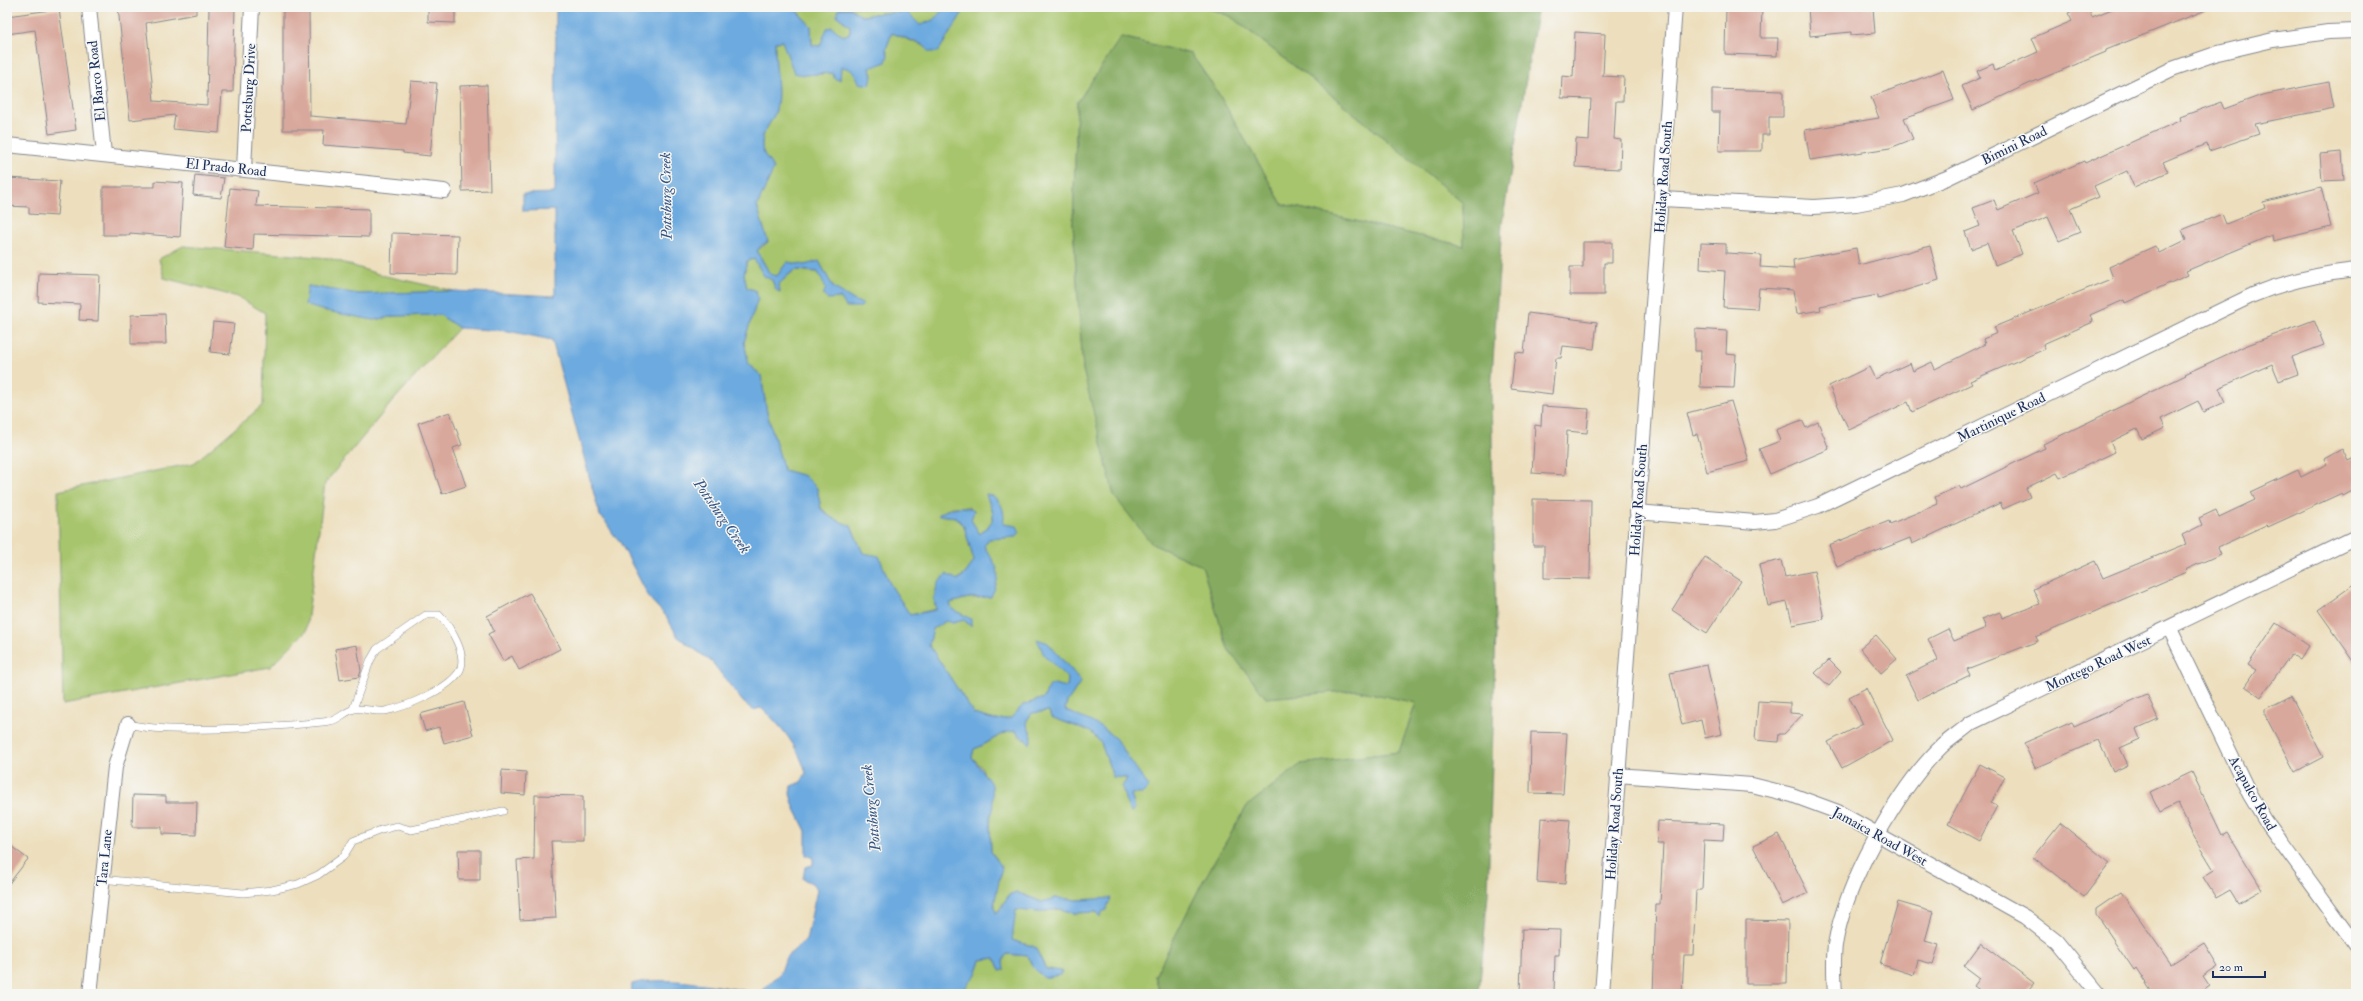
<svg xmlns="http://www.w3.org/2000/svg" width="2363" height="1001" viewBox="0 0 2363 1001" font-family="'IM FELL Double Pica',serif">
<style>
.green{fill:#a7c56c;stroke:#617a65}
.forest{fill:#85aa60;stroke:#506c5f}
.water{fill:#6daadf;stroke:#446c9e}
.building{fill:#d9a89c}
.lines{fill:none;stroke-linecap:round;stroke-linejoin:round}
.lane-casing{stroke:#84878e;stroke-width:8}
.street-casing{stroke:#84878e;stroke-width:16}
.lane{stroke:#fff;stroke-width:7}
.street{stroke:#fff;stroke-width:14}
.labels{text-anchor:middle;stroke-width:3;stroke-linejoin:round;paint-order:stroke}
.street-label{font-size:14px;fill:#1b2f5e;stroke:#f6f6f2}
.water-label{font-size:15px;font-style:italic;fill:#345485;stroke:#f6f6f2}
</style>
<rect width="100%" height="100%" fill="#f6f6f2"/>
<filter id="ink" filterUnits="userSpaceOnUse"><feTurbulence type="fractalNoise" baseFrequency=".025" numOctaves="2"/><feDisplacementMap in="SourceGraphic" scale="8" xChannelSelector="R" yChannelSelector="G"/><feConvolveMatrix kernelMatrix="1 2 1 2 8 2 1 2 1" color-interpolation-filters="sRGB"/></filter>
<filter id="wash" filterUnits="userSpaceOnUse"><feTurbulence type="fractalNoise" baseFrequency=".012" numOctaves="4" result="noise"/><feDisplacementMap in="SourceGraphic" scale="16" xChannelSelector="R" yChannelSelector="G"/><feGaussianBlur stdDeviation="0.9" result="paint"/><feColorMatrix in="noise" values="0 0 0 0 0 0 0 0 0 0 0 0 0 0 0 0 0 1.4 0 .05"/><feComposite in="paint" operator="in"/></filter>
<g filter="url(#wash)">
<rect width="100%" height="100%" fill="#eddfbd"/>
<g class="green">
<path d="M793,7H946L933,20L920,26L881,13L862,16L850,8L837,16L850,26V33L843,36L832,27L820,46L812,45L811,26Z"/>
<path d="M966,7H1204L1230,16L1334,97L1463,203L1464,246L1282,204L1217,91L1191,54L1122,37L1077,103L1073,224L1083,370L1152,544L1202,566L1228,649L1266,698L1357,690L1416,703L1399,752L1301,764L1247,806L1202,883L1155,976L1160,994H960L976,974L981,960L995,958L1000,971L1004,970L1003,961L1007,954L1028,956L1032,966L1044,978L1052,975L1051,969H1046L1035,947L1011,940L1016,909L1038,912L1060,909L1074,913L1102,912L1111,899L1079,900L1056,898L1042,902L1016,892L1009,895L996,914C993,900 997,875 997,859L991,852L990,818L993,810L982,768L972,757L974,749C990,744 999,732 1015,731L1023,740L1032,737L1026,722L1032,713L1049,711L1051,717L1091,732L1101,743L1113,777L1127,778L1131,812L1135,809L1131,794L1149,787L1142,777L1075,715L1065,710L1067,702L1081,681L1048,643L1060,670L1068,679L1067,687H1048L1044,698L1023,705L1011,718L995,720L974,714L929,645L933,629L946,621L953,623L964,620L971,626L963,614L951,609L950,603L968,598H980L984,546L989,538H1006C1002,522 1006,498 986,494C993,516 1000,516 980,534L971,520L969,507H951L939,515L956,517L964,526L974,561L966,573L934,597L936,609L910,615L890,584L879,557L863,553L851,526L832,518L821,508L817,488L805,476L784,470L767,413L761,375L749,365L744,342L758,298L755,290L747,288L744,274L747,261L754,259L764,276L772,280L776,290L780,292L779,284C800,265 791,271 818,272C829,297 838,297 862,304L855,301L833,287L819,261L805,265L787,262L777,276L770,274L757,251L768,242L757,206L774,168C770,163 762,153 762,147C761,130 772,124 776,110C781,91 774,62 775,42L782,41L804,75L832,73L840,80L841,67L849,68L869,85L872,76L870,68L888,55L886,49L892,33L938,52Z"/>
<path d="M183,246L329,258L381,275L454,291L359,294L308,286L373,320L396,316L440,315L459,328L391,403L325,483L306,631L270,667L63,704L58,491L194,463L263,405L265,313L238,297L164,278L159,259Z"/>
</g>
<path class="forest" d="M1204,7H1538L1502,224L1491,392L1496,630L1488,894L1479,994H1160L1155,976L1202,883L1247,806L1301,764L1399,752L1416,703L1357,690L1266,698L1228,649L1202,566L1152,544L1114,496L1083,370L1073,224L1077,103L1121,37L1191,54L1217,91L1282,204L1464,246L1463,203L1334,97L1230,16Z"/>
<path class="water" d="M556,7H793L811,26L812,45L820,46L827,28L832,27L843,36L850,33V26L837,16L838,9L850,8L862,16L881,13L907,12L920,25L933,20L946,7H966L938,52H929L924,45L892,33L886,49L888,55L886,62L870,68L872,76L870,85L859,83C856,73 851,68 841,67L840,80L835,79L832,73L804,75L794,73L782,41L775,42C774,62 781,91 776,110C772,124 761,130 762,147C762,153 770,163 774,168L757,206L768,242L762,245L757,251L770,274L777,276L787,262L805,265L819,261L833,287L855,301L863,304L861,307H846L841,298L827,299L823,295L826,288L818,272C791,270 799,265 779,284L780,292L776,290L772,280L764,276L754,259L747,261L744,274L747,288L755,290L758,298L744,342L749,365L761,375L767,413L784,470L805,476L817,488L821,509L832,518L851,526L863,553L879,556L890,584L910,615L936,610L934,597L938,583L946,574L958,580L966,573L974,561L964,526L956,517L938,515C949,508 963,503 974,511L971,520L980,534C1000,516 993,516 986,494C1001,497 1006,511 1003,524L1017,526L1020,532L1016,537L989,539L984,546C998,569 1003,571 991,597L968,598L950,603L952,609L971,619V626L964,620L953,623L946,621L933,629L929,645L974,714L995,720L1011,718L1023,705L1044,698L1048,687L1054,684L1067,687L1068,679L1044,655L1037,639L1048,643L1081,681L1067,702L1065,710L1100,726L1115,738L1149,787L1142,794H1131L1135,809L1131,812L1126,803L1122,787L1127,778L1113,777L1101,743L1091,732L1051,717L1049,711L1032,713L1026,722L1032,737L1030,744L1015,731C999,732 989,744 974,749L972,757L992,785L993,810L990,818L991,852L1002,867L994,905L996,913L1001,909L1009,895L1016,892L1042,902L1056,898L1079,900L1111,898L1106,910L1102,912L1100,917L1097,912L1074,913L1060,909L1038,912L1016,910L1012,940L1035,947L1046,969L1062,971L1060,975L1044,978L1032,966L1028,956L1007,954L1003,961L1004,970L1000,971L995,958L981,960L976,974L960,994H631L632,984C666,974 724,988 760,993L781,972L786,957L806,940L817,890L812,883L803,879L805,867L813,865V858L806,855V831L794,807L790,794L791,786L801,782L806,773C798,746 781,725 761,708L753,710L743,702L712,662L678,637L666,616L650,599L619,540C610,533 609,523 600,516L552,340L508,331L459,328L440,315L396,316L373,320L321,310L305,305L308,286L359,294L454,291L555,296V210L523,211V194L555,193Z"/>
<g id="blocks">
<g class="building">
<path d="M118,7H196V14L146,23L154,101L207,105L209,7H235L233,92H222L219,133L173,129L175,115L130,120Z"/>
<path d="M283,7H309L310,116L406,124L411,81L437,83L430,156L403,153V151L323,145L324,130H283Z"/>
<path d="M428,7H455V23L428,22Z"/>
<path d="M1726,7H1762L1761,38H1778L1777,56L1725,54Z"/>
<path d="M1808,7H1873L1875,33L1851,35V32L1810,36Z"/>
<path d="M2082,7H2088L2092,17L2117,7L2211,8L2106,50V52L2026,85L1973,110L1962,86L1980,78L1977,71L1993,64L1995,71L2038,52L2032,38L2072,21L2068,13Z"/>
<path d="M59,9L76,130L49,134L35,30L7,34V16Z"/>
<path d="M1575,32L1605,34L1603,76L1624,77L1623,101H1616L1614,139L1621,140L1620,169L1575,167L1576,139L1589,140L1591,99L1561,98L1562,76L1573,77Z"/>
<path d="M1943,70L1954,100L1904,118L1913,139L1890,148L1810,160L1805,130L1879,118L1871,97Z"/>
<path d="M2329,82L2334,108L2255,124L2259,134L2209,151L2207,144L2182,154L2163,162L2168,172L2134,187L2127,171L2094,186L2099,197L2070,209L2080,232L2059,241L2048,217L2013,231L2022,254L1995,265L1987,243L1971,249L1965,232L1980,226L1973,208L1994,200L1998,210L2038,193L2034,183L2084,161L2085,163L2181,120L2180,117L2221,102L2224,109L2262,95Z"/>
<path d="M487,85L490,190L462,191L460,86Z"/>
<path d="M1712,89L1783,91V117H1769V135H1762V151H1719L1720,112H1712Z"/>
<path d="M2342,152L2344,180L2322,181L2320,154Z"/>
<path d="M195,175L224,178L221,198L193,195Z"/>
<path d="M7,178L60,181L57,216L29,214V207L7,206Z"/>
<path d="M155,181L183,183L180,237L130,233L129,235H103V187H155Z"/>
<path d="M2321,187L2331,227L2273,241L2272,235L2186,271L2188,275L2125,303L2124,300L2090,315L2093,322L2043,344L2045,349L1970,381L1972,384L1912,412L1908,402L1849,430L1829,386L1869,367L1875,379L1910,363L1913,371L1932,362L1935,369L1985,344L1983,339L1997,333L1994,327L2113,278L2109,267L2155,246L2159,253L2186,240L2182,230L2222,214L2226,224L2265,208L2263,202Z"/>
<path d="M230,188L258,191L256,206L369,209V237L254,234L253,250L224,247Z"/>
<path d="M392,233L458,235L457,275L391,273Z"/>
<path d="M1583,242H1612V263H1604V295H1570V267H1583Z"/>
<path d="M1701,243L1726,244V253L1761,255L1760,267L1794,269L1793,260L1856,248L1859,265L1930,246L1939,280L1878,299V295L1820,306L1821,310L1797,314L1793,290L1759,288L1757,309L1723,307L1725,271L1700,269Z"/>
<path d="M39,273L100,275L98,321L79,320L80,304L38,302Z"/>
<path d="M1528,313L1597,322L1594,349L1563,346L1561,358H1556L1552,394L1511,389L1515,352L1524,353Z"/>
<path d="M165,314L166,344H131V315Z"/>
<path d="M2314,320L2324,345L2292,357L2298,374L2279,381L2272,364L2219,388L2225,402L2203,412L2198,401L2161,419L2165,428L2142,439L2137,429L2110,442L2115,452L2060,478L2057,473L2026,488L2030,497L2003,509L2000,503L1912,544L1910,538L1837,567L1829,545L1889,521L1890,524L1938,504L1935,497L1959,486L1961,489L2045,448L2043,444L2186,375L2185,374L2245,346Z"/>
<path d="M213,322L234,324L230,354L210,352Z"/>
<path d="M1695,329L1727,331L1726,354L1736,355L1734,388L1700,387L1701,351H1695Z"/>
<path d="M1731,401L1749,461L1707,472L1697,434L1693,435L1687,413Z"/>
<path d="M1542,406L1589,409L1587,433L1567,431L1565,475L1532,473L1535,425L1541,426Z"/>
<path d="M450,412L462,445L453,448L466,486L442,494L418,423Z"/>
<path d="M1802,420L1806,428L1818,422L1829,449L1770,474L1759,449L1780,441L1776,430Z"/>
<path d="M2342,449L2348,461L2356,457V489L2343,496L2342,493L2268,527L2266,525L2218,547L2221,554L2185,570L2186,572L2036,637L2038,641L1967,669L1970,675L1918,700L1906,676L1938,660L1928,639L1948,629L1954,641L1986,628L1982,619L2000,612L2002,618L2040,604L2033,589L2095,561L2103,578L2186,544L2182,535L2202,525L2199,518L2216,510L2219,517L2255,500L2251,492L2298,470L2301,477L2327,464L2324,459Z"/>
<path d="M1533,499L1591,500L1590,579L1544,578V546H1533Z"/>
<path d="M1705,557L1741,581L1707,633L1672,610Z"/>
<path d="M1781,560L1785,577L1814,571L1824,619L1793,625L1787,602L1768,606L1759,565Z"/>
<path d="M2356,583V664L2318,610Z"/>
<path d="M530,593L560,649L519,670L512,656L503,661L488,634L494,631L487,616Z"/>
<path d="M2276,623L2309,646L2300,660L2291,654L2261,697L2245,686L2256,670L2248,665Z"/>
<path d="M1876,635L1897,659L1881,673L1860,648Z"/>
<path d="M357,645L361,671L359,677L340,680L335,649Z"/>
<path d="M1829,660L1841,672L1829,686L1815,673Z"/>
<path d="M1707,665L1722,734L1705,738L1701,720L1682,725L1670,673Z"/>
<path d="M1866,688L1893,740L1842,768L1828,742L1863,724L1849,697Z"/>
<path d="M2147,694L2158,719L2136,729L2140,739L2120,748L2128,765L2113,772L2098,740L2035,768L2024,743L2072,722L2074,727Z"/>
<path d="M2291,696L2323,757L2295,772L2265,715V709Z"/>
<path d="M1758,701L1790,703V713L1803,714L1784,734H1779L1778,742L1755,740Z"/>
<path d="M464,702L473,735L444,743L439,727L425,731L420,714Z"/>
<path d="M1531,732L1567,733L1563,794L1530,793Z"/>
<path d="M1980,764L2005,777L1991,803L1997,806L1979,841L1948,824Z"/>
<path d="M502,770L526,772L525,795L501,793Z"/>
<path d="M2192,772L2222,835L2227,832L2262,889L2238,903L2230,890L2216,898L2203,877L2214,870L2193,835L2178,803L2160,812L2150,792Z"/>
<path d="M133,795L166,796V802H197L196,835L162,834V827H132Z"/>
<path d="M535,795L583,796V841H551L556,918L520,920L517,860L534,859Z"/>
<path d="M1541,818L1570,820L1565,884L1537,882Z"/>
<path d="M1658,821L1724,824L1723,841L1704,840L1702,890H1696L1693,955H1684L1682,994H1653L1656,904H1660L1663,844H1657Z"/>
<path d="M2060,823L2110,863L2084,897L2033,857Z"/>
<path d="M1779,834L1808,893L1782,905L1753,846Z"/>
<path d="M7,843L28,859L7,886Z"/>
<path d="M458,850H480V880H459Z"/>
<path d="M2121,892L2171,964L2204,943L2218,966L2203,976L2209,985L2196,994H2153L2136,968L2134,970L2096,914V909Z"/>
<path d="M1898,902L1933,912L1925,941L1939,945L1933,964L1918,960L1914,975L1880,964Z"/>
<path d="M1746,920L1788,921L1787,984H1746Z"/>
<path d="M1522,929L1560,930L1559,955H1555L1554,994H1520Z"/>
<path d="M1981,943L2034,983L2025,994H1985L1974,986L1980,978L1964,966Z"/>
</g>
</g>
</g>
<g filter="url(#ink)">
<use href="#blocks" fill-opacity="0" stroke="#84878e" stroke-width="1"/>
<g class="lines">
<defs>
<g id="lane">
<path d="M128,724C157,731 188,729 218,729C256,727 293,726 330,721C339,720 346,710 355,709C364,708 375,712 385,711C406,707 447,690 459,672C469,656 450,626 439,615H426L377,649L370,661L353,709"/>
<path d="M101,879L243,893L272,890L298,884L318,875L343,857L353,841L381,830L397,826L411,830L503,811"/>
</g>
<g id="street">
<path d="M89,7L104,154"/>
<path d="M7,145L444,191"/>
<path d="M244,169L252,7"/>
<path d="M1662,199L1814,207L1856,204L1903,195L1947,178L2172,69L2218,53L2273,40L2328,32L2356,31"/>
<path d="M1637,512L1755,522L1775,520L1818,506L2253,295C2287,281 2319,274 2356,270"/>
<path d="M2170,629L2250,795L2265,820L2356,945"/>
<path d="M1617,775L1752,785L1792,795L1838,812L2025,917L2056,941L2099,994"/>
<path d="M90,994L115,767L128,724"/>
<path d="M1602,994L1675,7"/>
<path d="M1835,994C1834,978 1833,961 1835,945C1845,884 1897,789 1942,746C1951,738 1962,731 1971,723L2356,537"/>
</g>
</defs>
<use href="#lane" class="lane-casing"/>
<use href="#street" class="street-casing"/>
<use href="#lane" class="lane"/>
<use href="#street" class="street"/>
</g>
</g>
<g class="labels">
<g class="street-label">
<text transform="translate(96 81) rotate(-96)" y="5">El Barco Road</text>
<text transform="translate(248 88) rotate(-87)" y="5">Pottsburg Drive</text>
<text transform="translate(2014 145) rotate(-26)" y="5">Bimini Road</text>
<text transform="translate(226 167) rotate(6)" y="5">El Prado Road</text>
<text transform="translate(1663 177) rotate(-86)" y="5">Holiday Road South</text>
<text transform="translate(2001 417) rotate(-26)" y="5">Martinique Road</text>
<text transform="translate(1638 500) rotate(-86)" y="5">Holiday Road South</text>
<text transform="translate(2098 663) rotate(-25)" y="5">Montego Road West</text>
<text transform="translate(2253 793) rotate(61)" y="5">Acapulco Road</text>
<text transform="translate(1614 824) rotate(-86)" y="5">Holiday Road South</text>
<text transform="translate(1880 836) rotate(29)" y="5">Jamaica Road West</text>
<text transform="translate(104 858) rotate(-84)" y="5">Tara Lane</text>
</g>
<g class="water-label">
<text transform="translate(666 196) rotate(-91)" y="5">Pottsburg Creek</text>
<text transform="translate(722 516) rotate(55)" y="5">Pottsburg Creek</text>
<text transform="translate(871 808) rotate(-96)" y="5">Pottsburg Creek</text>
</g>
</g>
<rect width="2363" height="1001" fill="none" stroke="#f6f6f2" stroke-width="24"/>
<path d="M2213 971v6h52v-6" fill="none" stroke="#1b2f5e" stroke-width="2"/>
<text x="2219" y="971" font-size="12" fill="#1b2f5e" stroke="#f6f6f2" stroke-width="3" paint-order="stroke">20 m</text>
</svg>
